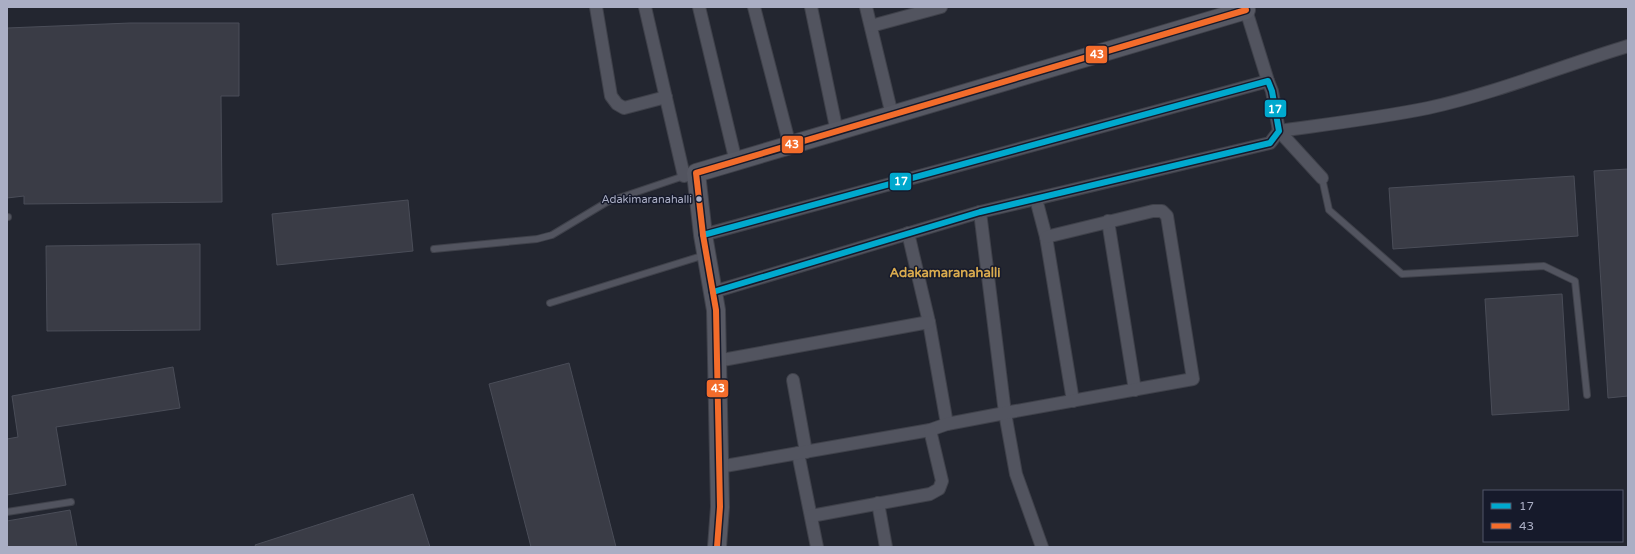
<svg xmlns="http://www.w3.org/2000/svg" width="1635" height="554" viewBox="0 0 1635 554" font-family="'Varela Round',sans-serif">
<style>
.building{fill:#3a3c46;stroke:#4a4d58}
.lines{fill:none;stroke-linecap:round;stroke-linejoin:round}
.lane-casing{stroke:#3f414a;stroke-width:8}
.street-casing{stroke:#3f414a;stroke-width:14}
.secondary-casing{stroke:#3f414a;stroke-width:20}
.lane{stroke:#52545f;stroke-width:6}
.street{stroke:#52545f;stroke-width:12}
.secondary{stroke:#565863;stroke-width:18}
.bus-1-casing{stroke:#161a2b;stroke-width:9}
.bus-2-casing{stroke:#161a2b;stroke-width:9}
.bus-1{stroke:#00a9ce;stroke-width:6}
.bus-2{stroke:#f36c2b;stroke-width:6}
.bus-dot{fill:#aaaec4;stroke:#161a2b;stroke-width:1.5}
.labels{text-anchor:middle;stroke-width:3;stroke-linejoin:round;paint-order:stroke}
.bus-label{font-size:11px;fill:#aaaec4;stroke:#161a2b;text-anchor:end}
.neighbourhood-label{font-size:13px;font-weight:bold;fill:#daab4e;stroke:#161a2b}
.line-badge{stroke:#161a2b;stroke-width:1.5}
.badge-label{font-size:11px;text-anchor:middle;font-weight:bold;fill:#fff}
</style>
<rect width="100%" height="100%" fill="#232630"/>
<g class="building">
<path d="M130,23H239V96H221L222,202L24,204V196L7,198V28Z"/>
<path d="M1628,169V396L1608,398L1594,171Z"/>
<path d="M1574,176L1578,236L1393,249L1389,188Z"/>
<path d="M408,200L413,251L277,265L272,214Z"/>
<path d="M200,244V330L47,331L46,246Z"/>
<path d="M1562,294L1569,410L1492,415L1485,299Z"/>
<path d="M569,363L616,547H531L489,384Z"/>
<path d="M173,367L180,408L56,427L66,485L7,495V439L18,437L12,396Z"/>
<path d="M413,494L430,547H256L255,545Z"/>
<path d="M70,510L77,547H7V521Z"/>
</g>
<g class="lines">
<defs>
<g id="lane">
<path d="M1322,178L1329,210L1402,274L1544,266L1575,281L1587,395"/>
<path d="M7,217H8"/>
<path d="M434,249L537,239L552,235L607,202L684,176"/>
<path d="M550,303L705,255"/>
<path d="M7,512L71,502"/>
</g>
<g id="street">
<path d="M596,7L611,96L617,104L624,108L666,97"/>
<path d="M645,7L684,176L696,173"/>
<path d="M699,7L736,162"/>
<path d="M754,7L790,146"/>
<path d="M811,7L837,132"/>
<path d="M866,7L892,115"/>
<path d="M1246,10L1268,81"/>
<path d="M871,26L941,7"/>
<path d="M1279,131C1329,124 1379,118 1428,108C1496,93 1562,66 1628,46"/>
<path d="M1279,131L1322,178"/>
<path d="M1036,199L1046,237L1073,401"/>
<path d="M980,212L1005,413L1016,474L1042,547"/>
<path d="M1108,221L1135,390"/>
<path d="M908,233L929,322L947,424"/>
<path d="M703,235L1268,81L1272,91L1279,131L1270,143L980,212L713,292"/>
<path d="M717,361L929,322"/>
<path d="M793,380L806,452"/>
<path d="M798,453L817,547"/>
<path d="M719,467L930,430L947,424L1005,413L1193,379L1167,216L1162,211H1153L1046,237"/>
<path d="M878,503L886,547"/>
<path d="M811,516L930,494L939,489L942,481L930,430"/>
</g>
<path id="secondary" d="M717,547L720,507L716,310L703,235L696,173L1246,10L1245,7"/>
</defs>
<use href="#lane" class="lane-casing"/>
<use href="#street" class="street-casing"/>
<use href="#secondary" class="secondary-casing"/>
<use href="#lane" class="lane"/>
<use href="#street" class="street"/>
<use href="#secondary" class="secondary"/>
<defs>
<path id="bus-1" d="M703,235L1268,81L1272,91L1279,131L1270,143L980,212L713,292"/>
<path id="bus-2" d="M717,547L720,507L716,310L703,235L696,173L1246,10L1245,7"/>
</defs>
<use href="#bus-1" class="bus-1-casing"/>
<use href="#bus-2" class="bus-2-casing"/>
<use href="#bus-1" class="bus-1"/>
<use href="#bus-2" class="bus-2"/>
</g>
<circle class="bus-dot" cx="699" cy="199" r="3.5"/>
<g class="labels">
<g class="bus-label">
<text x="692" y="203">Adakimaranahalli</text>
</g>
<g class="neighbourhood-label">
<text x="945" y="277">Adakamaranahalli</text>
</g>
</g>
<g class="line-badge">
<rect x="1085" y="45" width="23" height="19" rx="4" fill="#f36c2b"/>
<rect x="1264" y="99" width="23" height="19" rx="4" fill="#00a9ce"/>
<rect x="781" y="135" width="23" height="19" rx="4" fill="#f36c2b"/>
<rect x="889" y="172" width="23" height="19" rx="4" fill="#00a9ce"/>
<rect x="706" y="379" width="23" height="19" rx="4" fill="#f36c2b"/>
</g>
<g class="badge-label">
<text x="1097" y="58">43</text>
<text x="1275" y="113">17</text>
<text x="792" y="148">43</text>
<text x="901" y="185">17</text>
<text x="718" y="392">43</text>
</g>
<rect width="1635" height="554" fill="none" stroke="#aaaec4" stroke-width="16"/>
<rect x="1483" y="490" width="140" height="52" fill="#161a2b" stroke="#515568"/>
<rect x="1491" y="503" width="20" height="6" fill="#00a9ce" stroke="#515568"/>
<text x="1519" y="510" font-size="12" fill="#aaaec4">17</text>
<rect x="1491" y="523" width="20" height="6" fill="#f36c2b" stroke="#515568"/>
<text x="1519" y="530" font-size="12" fill="#aaaec4">43</text>
</svg>
